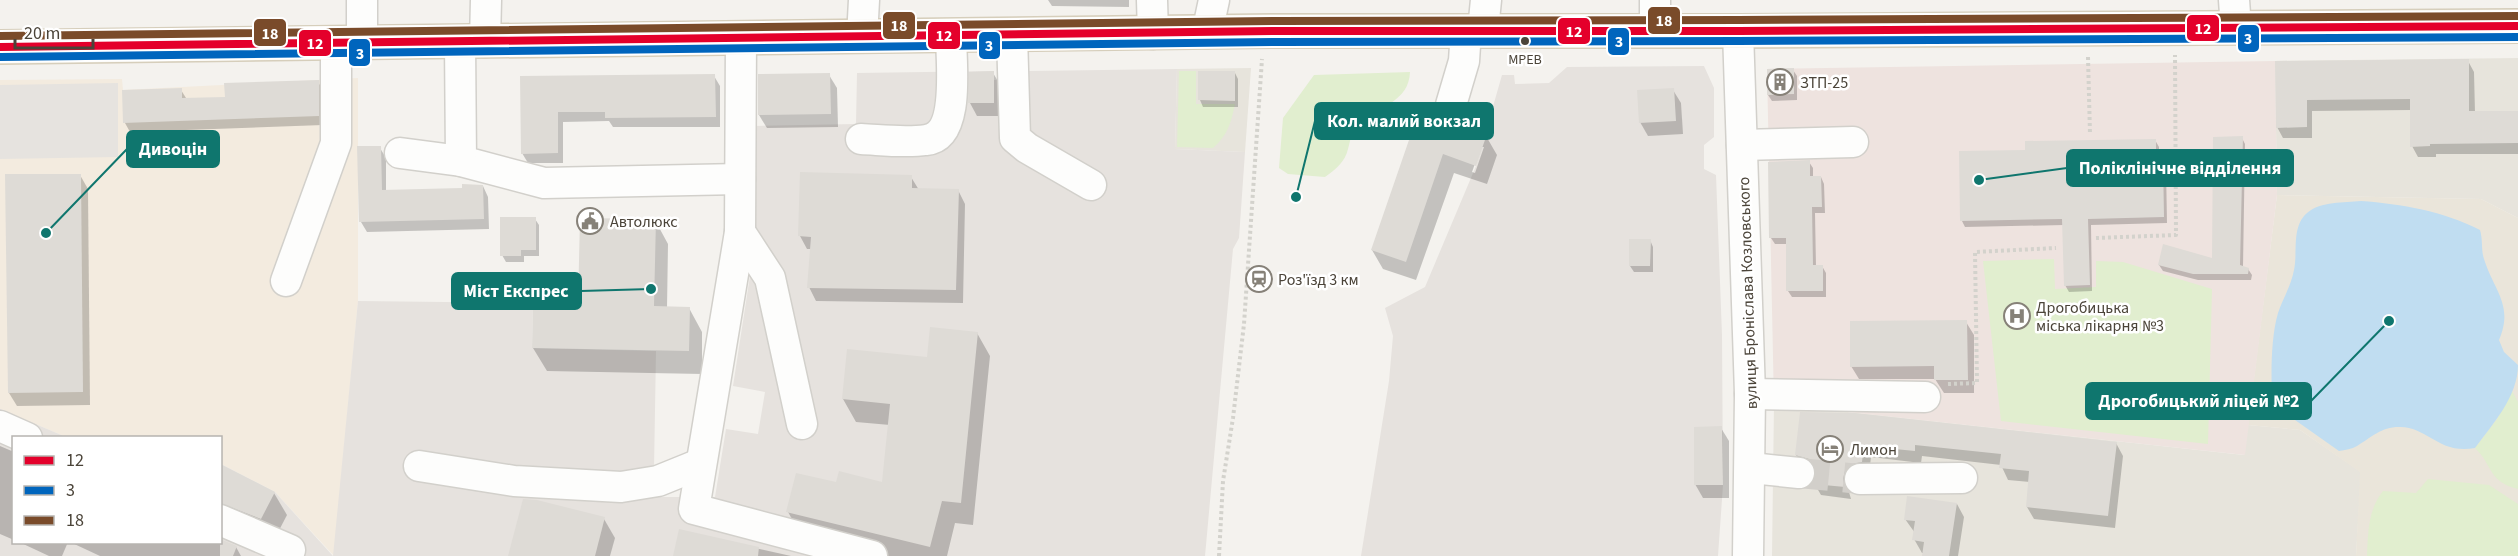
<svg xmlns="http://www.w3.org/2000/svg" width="2518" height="556" viewBox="0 0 2518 556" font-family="'Source Sans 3',sans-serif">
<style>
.residential{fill:#e7e4dc}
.commercial{fill:#f3ebdf}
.industrial{fill:#e6e2de}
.education{fill:#eae5da}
.medical{fill:#eee3df}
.green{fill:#e1eecf}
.parking{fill:#e6e3df}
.water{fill:#c0ddf1}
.shadow{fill:#0003;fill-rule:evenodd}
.building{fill:#dedbd6}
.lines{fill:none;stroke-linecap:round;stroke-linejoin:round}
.minor-tunnel{stroke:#d2cfca;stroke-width:30;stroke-dasharray:30 15;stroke-linecap:butt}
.minor-casing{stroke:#d2d0cb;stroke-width:33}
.major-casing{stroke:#d6cebb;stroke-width:36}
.path{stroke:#d3d2cc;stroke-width:4;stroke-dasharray:3 3;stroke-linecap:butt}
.minor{stroke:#fdfdfc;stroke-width:30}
.major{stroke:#f2efe6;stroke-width:33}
.bus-1-casing{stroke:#fff;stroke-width:12}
.bus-2-casing{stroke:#fff;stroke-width:12}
.bus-3-casing{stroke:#fff;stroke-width:12}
.bus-1{stroke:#e4002b;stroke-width:8}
.bus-2{stroke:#0065bd;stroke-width:8}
.bus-3{stroke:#7a4b2a;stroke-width:8}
.bus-dot{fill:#4b4439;stroke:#fff;stroke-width:2}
.labels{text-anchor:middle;stroke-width:5;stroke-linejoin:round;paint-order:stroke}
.bus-label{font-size:14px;fill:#4b4439;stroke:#fff}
.poi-label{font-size:16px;fill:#4b4439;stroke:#fff;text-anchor:start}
.street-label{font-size:16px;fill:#4b4439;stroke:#fff}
.leader{fill:none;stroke:#0f766e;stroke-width:2}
.callout-dot{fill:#0f766e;stroke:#fff;stroke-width:2}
.callout{fill:#0f766e;stroke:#0f766e;stroke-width:2}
.callout-label{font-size:18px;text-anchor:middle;font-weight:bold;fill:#fff}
.line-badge{stroke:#fff;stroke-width:2}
.badge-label{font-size:16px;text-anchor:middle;font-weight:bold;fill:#fff}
</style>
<rect width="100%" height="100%" fill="#f4f2ee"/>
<g class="residential">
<path d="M2518,58V218L2481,199L2277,195L2275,61Z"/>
<path d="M1251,68L1245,152L1175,149L1177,69Z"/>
<path d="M1774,404L2244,455L2248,425L2300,430L2361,472L2356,556H1772Z"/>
</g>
<path class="commercial" d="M358,78V301L334,556L275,492L221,464L220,438L66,437L0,409V80L122,79L123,90Z"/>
<g class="industrial">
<path d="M1704,66L1714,88V137L1704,145V169L1716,175L1722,335L1723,485L1718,556H1361L1389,381L1393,336L1385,308L1425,287L1476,166L1502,75H1514L1515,84L1549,83L1567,67Z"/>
<path d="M1177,69L1175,149L1245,152L1239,238L1233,249L1205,556H0V409L66,437L14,438V542H220L221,464L275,492L333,556L358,301L533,303L532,348L656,351L654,469L662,497H715L726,429L758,434L765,392L733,386L750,276L767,253L753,219L755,126L856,124L857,73L994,71V80L1026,79L1029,71Z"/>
</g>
<path class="education" d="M2277,195L2481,199L2518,218V556H2356L2360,472L2300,430L2248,425Z"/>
<path class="medical" d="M2275,61L2277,195L2245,455L1774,404L1767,69Z"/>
<g class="green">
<path d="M1179,71H1196V104H1235C1231,123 1228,135 1213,148L1177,147Z"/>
<path d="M1410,72C1409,102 1379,106 1359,123C1351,130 1351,139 1348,149C1345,162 1335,170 1325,177L1288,174L1279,168L1283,118L1314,75Z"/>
<path d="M2054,259L2055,289L2096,287V261L2123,262L2212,289L2208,444L2001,421L1983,261Z"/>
<path d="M2512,391L2518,402V489C2488,482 2493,465 2475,448L2497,419Z"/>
<path d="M2428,479L2489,485L2518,504V556H2367C2368,532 2368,510 2383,491L2416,493Z"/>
</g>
<path class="parking" d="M118,83V157L0,159V85Z"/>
<path class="water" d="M2361,201C2402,204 2443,211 2480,230C2483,240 2481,250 2484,259C2494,291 2514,305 2499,340L2504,352L2518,365C2518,396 2493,424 2475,448C2439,455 2427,426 2399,427C2381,427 2372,437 2357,446C2352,449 2345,450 2339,451L2295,420L2272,396C2271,372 2271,337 2278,313C2283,298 2291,286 2294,270C2298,252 2291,227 2307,213C2321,201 2344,203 2361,201Z"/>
<g class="shadow">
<path d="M1048,0H1129V7L1052,6Z"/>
<path d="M2468,61L2474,72L2475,113H2518V154H2436V157H2418L2412,146V110L2312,111V138H2283L2277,127L2276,63Z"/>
<path d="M1793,70L1797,76V100L1772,101L1768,95Z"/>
<path d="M993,73L1001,86L1000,116H977L970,103Z"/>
<path d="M1200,73H1235L1238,79V107H1203L1200,100Z"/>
<path d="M829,75L837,88L838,127L767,128L759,115Z"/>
<path d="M714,76L720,86V127H613L609,121L563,122V163H528L522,153V78Z"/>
<path d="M318,82L323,90V125L130,132L125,123L124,92L181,90L186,98H226Z"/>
<path d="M1673,90L1681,103L1683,134L1648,136L1640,122Z"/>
<path d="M1420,113L1486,136L1497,155L1487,184L1454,173L1416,280L1383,269L1372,250ZM1481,147H1484L1475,173L1472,172Z"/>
<path d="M2242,138L2245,144L2243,267L2248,269L2252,275L2251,280H2198L2163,271L2159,265L2214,260Z"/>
<path d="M2155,140L2159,147V161H2162L2166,167L2167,223L2091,225L2092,291L2069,292L2065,285L2064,225L1965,227L1962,221L2027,151Z"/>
<path d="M380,148L386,158V191L464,190L483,186L488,197L489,229L367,232L361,222Z"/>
<path d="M1809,162L1813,168V178L1821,177L1824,184L1825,213H1815L1816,266H1822L1826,273V297H1792L1788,291L1787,244H1775L1771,238Z"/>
<path d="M80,175L88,189L90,405L17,406L9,393L7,176Z"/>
<path d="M911,177L919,190H958L965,204L963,303L816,301L809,287L812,249H807L800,236Z"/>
<path d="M535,219L539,225V256H524V262H506L502,255Z"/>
<path d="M655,220L668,244L667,308H689L702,332V374L547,371L533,348L580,305Z"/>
<path d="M1650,240L1653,247V272H1634L1630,266Z"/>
<path d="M1966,322L1974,335V393H1944L1935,379H1859L1851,366Z"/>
<path d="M977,333L990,356L973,525L955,523L947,556H888L801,535L788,512L837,484H884L890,425L856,422L843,399Z"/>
<path d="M1801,414L2116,443L2123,456L2115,528L2034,519L2027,507L2030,482L2008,480L2001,465L1922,456L1921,463L1871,457L1869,474L1851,483L1849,492L1851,499L1821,495L1814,483L1817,471L1803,467L1796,455Z"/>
<path d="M1721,428L1729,441V498H1703L1695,484Z"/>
<path d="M0,446L14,452V540L0,534Z"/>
<path d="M220,466L274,493L287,515L274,540L220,530Z"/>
<path d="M1957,504L1964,517L1958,556H1924V553H1922L1914,539L1915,533L1905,519Z"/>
<path d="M604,519L615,538L610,556H510Z"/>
<path d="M680,531L791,556H674Z"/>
<path d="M19,542H68L62,556H49Z"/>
<path d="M70,542H220L236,547L241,556H100Z"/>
</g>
<g class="building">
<path d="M2469,59V111H2518V143L2430,144V146L2410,147V99L2307,100V127L2276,128L2275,61Z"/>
<path d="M1794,68V94L1767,95V69Z"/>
<path d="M994,71V103H968L969,72Z"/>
<path d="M1198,71H1235V101L1198,100Z"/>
<path d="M830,73L831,114L758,115V74Z"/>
<path d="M715,74L716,117L605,118V112H558V153L521,154L520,76Z"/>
<path d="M319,80V116L123,123L122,90L182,88V98L225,97L224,83Z"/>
<path d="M1674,88L1676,121L1639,123L1637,90Z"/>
<path d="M1419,111L1487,134L1476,166L1443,154L1406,262L1371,250Z"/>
<path d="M2243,136L2240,265L2249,268L2248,274H2193L2158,265L2163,244L2212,258L2213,137Z"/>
<path d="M2156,139V159H2163L2164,217L2088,219L2090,285L2064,286L2062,219L1960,221L1959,151L2025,150V141Z"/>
<path d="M357,146H381L382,190L462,188V184L483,185L484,219L359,222Z"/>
<path d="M1810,160V176H1821L1822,207H1812L1813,265H1823V291H1786V238H1769L1768,162Z"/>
<path d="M800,172L912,175V188L959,189L956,290L807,288L811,237L798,236Z"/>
<path d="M5,174H81L83,392L8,393Z"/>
<path d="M500,217H536V250H521V256H500Z"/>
<path d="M580,218L656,219L654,306L690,307L689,351L532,348L533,303L578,304Z"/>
<path d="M1629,239H1651L1650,266H1629Z"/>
<path d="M1967,320L1968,380H1934V366L1850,367V321Z"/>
<path d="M930,327L978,332L961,503L942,501L930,547L786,512L796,473L836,482L839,471L882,482L890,404L842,399L847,349L927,357Z"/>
<path d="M1800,412L1855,413L2117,442L2108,516L2026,507L2029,471L1999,468L2001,454L1915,445V451L1864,446L1862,462L1852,464L1845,471L1843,479L1845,487L1813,484L1816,475L1814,465L1809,459L1795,455Z"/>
<path d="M1722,426L1723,485H1694V427Z"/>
<path d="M220,464L275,492L261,519L220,503Z"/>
<path d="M1907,496L1957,503L1949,556H1922L1924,542L1912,540L1915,521L1904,520Z"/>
<path d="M523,499L537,500L605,517L595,556H508Z"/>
<path d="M679,529L759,547L758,556H673Z"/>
<path d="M220,539L237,546L233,556H220Z"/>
</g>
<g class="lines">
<path class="minor-tunnel" d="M1799,473L1860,479"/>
<defs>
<g id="minor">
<path d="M1152,0L1153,34"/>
<path d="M1655,0V31"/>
<path d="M2234,0L2236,28"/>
<path d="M1483,30L1486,0"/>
<path d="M1738,31L1750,394L1748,556"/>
<path d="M1207,33L1214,0"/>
<path d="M1012,35L1015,138L1027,148L1091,185"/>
<path d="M862,37L864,0"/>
<path d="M741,38L740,232L694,509L872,556"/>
<path d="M460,42L461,161L544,183L740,179"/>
<path d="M485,42L486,0"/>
<path d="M362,43V0"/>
<path d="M1451,105L1464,61L1466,30"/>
<path d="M861,139C882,140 905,143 926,140C961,137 951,62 951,36"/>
<path d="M1742,145L1853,142"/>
<path d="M400,153L461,161"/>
<path d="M740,232L770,278L802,424"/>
<path d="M286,281L336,143V43"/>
<path d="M1750,394L1925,397"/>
<path d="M0,426L27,438"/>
<path d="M419,466L514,481L621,487L658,481L700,464"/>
<path d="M1751,468L1799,473"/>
<path d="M1860,479L1962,478"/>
<path d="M220,520L290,550"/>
</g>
<path id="major" d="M0,47L1278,31H1738L2518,26"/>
</defs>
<use href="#minor" class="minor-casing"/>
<use href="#major" class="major-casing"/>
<g class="path">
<path d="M2088,57L2090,134"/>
<path d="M2096,238L2176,235L2175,55"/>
<path d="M1948,384L1977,383L1975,252L2056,248"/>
<path d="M1219,556L1223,481L1233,418L1244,324L1262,59"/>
</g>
<use href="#minor" class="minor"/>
<use href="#major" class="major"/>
<defs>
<path id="bus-1" d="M0,47L1278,31H1738L2518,26"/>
<path id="bus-2" d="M0,57L1278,42L1738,41L2518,37"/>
<path id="bus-3" d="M0,36L1278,21L1738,20L2518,16"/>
</defs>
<use href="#bus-1" class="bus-1-casing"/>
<use href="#bus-2" class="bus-2-casing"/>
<use href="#bus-3" class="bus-3-casing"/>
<use href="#bus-1" class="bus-1"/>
<use href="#bus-2" class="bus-2"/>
<use href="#bus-3" class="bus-3"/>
</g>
<defs>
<symbol id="building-ring" viewBox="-11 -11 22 22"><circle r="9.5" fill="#fff" stroke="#868178" stroke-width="1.5"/><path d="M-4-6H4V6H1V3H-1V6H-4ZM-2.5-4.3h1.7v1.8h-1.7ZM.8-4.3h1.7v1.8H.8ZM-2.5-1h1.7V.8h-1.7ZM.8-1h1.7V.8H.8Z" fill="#868178"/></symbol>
<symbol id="civic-ring" viewBox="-11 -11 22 22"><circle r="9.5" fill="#fff" stroke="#868178" stroke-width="1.5"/><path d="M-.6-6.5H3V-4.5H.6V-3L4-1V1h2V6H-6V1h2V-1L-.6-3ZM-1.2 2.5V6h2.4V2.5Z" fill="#868178"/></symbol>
<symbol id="station-ring" viewBox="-11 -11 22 22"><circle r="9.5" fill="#fff" stroke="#868178" stroke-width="1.5"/><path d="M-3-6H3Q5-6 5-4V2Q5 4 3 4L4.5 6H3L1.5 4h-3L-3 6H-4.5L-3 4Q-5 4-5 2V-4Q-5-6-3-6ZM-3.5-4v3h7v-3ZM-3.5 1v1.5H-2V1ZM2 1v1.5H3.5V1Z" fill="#868178"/></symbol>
<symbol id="hospital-ring" viewBox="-11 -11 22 22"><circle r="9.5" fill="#fff" stroke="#868178" stroke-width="1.5"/><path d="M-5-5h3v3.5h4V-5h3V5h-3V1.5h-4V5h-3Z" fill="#868178"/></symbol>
<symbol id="hotel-ring" viewBox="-11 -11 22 22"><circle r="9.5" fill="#fff" stroke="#868178" stroke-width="1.5"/><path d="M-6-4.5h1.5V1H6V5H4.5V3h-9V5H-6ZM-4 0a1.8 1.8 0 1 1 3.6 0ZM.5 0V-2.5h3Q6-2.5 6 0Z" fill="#868178"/></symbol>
</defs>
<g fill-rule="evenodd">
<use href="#building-ring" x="1765" y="67" width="30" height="30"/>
<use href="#civic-ring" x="575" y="206" width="30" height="30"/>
<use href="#station-ring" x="1244" y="264" width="30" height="30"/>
<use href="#hospital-ring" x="2002" y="301" width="30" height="30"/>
<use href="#hotel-ring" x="1815" y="434" width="30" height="30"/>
</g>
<circle class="bus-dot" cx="1525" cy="41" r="5"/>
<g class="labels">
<g class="bus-label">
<text x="1525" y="64">МРЕВ</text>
</g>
<g class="poi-label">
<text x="1800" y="88">ЗТП-25</text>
<text x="610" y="227">Автолюкс</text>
<text x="1278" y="285">Роз'їзд 3 км</text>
<text x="2036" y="313">Дрогобицька<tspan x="2036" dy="18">міська лікарня №3</tspan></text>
<text x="1850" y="455">Лимон</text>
</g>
<g class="street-label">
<text transform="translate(1747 293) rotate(-92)" y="6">вулиця Броніслава Козловського</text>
</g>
</g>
<path class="leader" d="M1296 197L1315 121M46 233L127 149M1979 180L2067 168M651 289L581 291M2389 321L2311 401"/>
<g class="callout-dot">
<circle cx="1296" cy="197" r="6"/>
<circle cx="46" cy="233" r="6"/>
<circle cx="1979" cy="180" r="6"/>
<circle cx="651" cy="289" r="6"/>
<circle cx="2389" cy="321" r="6"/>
</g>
<g class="callout">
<rect x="1315" y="103" width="178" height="36" rx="6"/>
<rect x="127" y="131" width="92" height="36" rx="6"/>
<rect x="2067" y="150" width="226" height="36" rx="6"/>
<rect x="452" y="273" width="129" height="36" rx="6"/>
<rect x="2086" y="383" width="225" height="36" rx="6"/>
</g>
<g class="callout-label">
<text x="1404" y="127">Кол. малий вокзал</text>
<text x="173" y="155">Дивоцін</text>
<text x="2180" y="174">Поліклінічне відділення</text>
<text x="516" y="297">Міст Експрес</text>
<text x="2199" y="407">Дрогобицький ліцей №2</text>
</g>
<g class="line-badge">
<rect x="1647" y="6" width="34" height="29" rx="6" fill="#7a4b2a"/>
<rect x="882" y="11" width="34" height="29" rx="6" fill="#7a4b2a"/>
<rect x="2186" y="14" width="34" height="28" rx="6" fill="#e4002b"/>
<rect x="1557" y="17" width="34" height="28" rx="6" fill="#e4002b"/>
<rect x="253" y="18" width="34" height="29" rx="6" fill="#7a4b2a"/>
<rect x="927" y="21" width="34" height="29" rx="6" fill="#e4002b"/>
<rect x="2237" y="24" width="23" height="29" rx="6" fill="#0065bd"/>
<rect x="1607" y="27" width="23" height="29" rx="6" fill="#0065bd"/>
<rect x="298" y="29" width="34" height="28" rx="6" fill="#e4002b"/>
<rect x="978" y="31" width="23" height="29" rx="6" fill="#0065bd"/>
<rect x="348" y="38" width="23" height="29" rx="6" fill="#0065bd"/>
</g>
<g class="badge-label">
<text x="1664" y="26">18</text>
<text x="899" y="31">18</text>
<text x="2203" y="34">12</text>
<text x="1574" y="37">12</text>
<text x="270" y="39">18</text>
<text x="944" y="41">12</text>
<text x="2248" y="44">3</text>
<text x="1619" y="47">3</text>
<text x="315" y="49">12</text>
<text x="989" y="51">3</text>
<text x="360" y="59">3</text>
</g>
<rect x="12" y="436" width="210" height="108" fill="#ffffff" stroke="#b7b4b0" stroke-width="1.5"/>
<rect x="24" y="456" width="30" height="9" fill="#e4002b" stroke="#b7b4b0" stroke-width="1.5"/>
<text x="66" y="466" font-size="18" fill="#4b4439">12</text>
<rect x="24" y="486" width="30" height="9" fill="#0065bd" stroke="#b7b4b0" stroke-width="1.5"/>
<text x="66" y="496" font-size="18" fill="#4b4439">3</text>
<rect x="24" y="516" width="30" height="9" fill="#7a4b2a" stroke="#b7b4b0" stroke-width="1.5"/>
<text x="66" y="526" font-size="18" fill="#4b4439">18</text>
<path d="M15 39v9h78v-9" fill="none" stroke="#4b4439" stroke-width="3"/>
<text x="24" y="39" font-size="18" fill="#4b4439" stroke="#ffffff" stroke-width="4.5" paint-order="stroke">20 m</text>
</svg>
